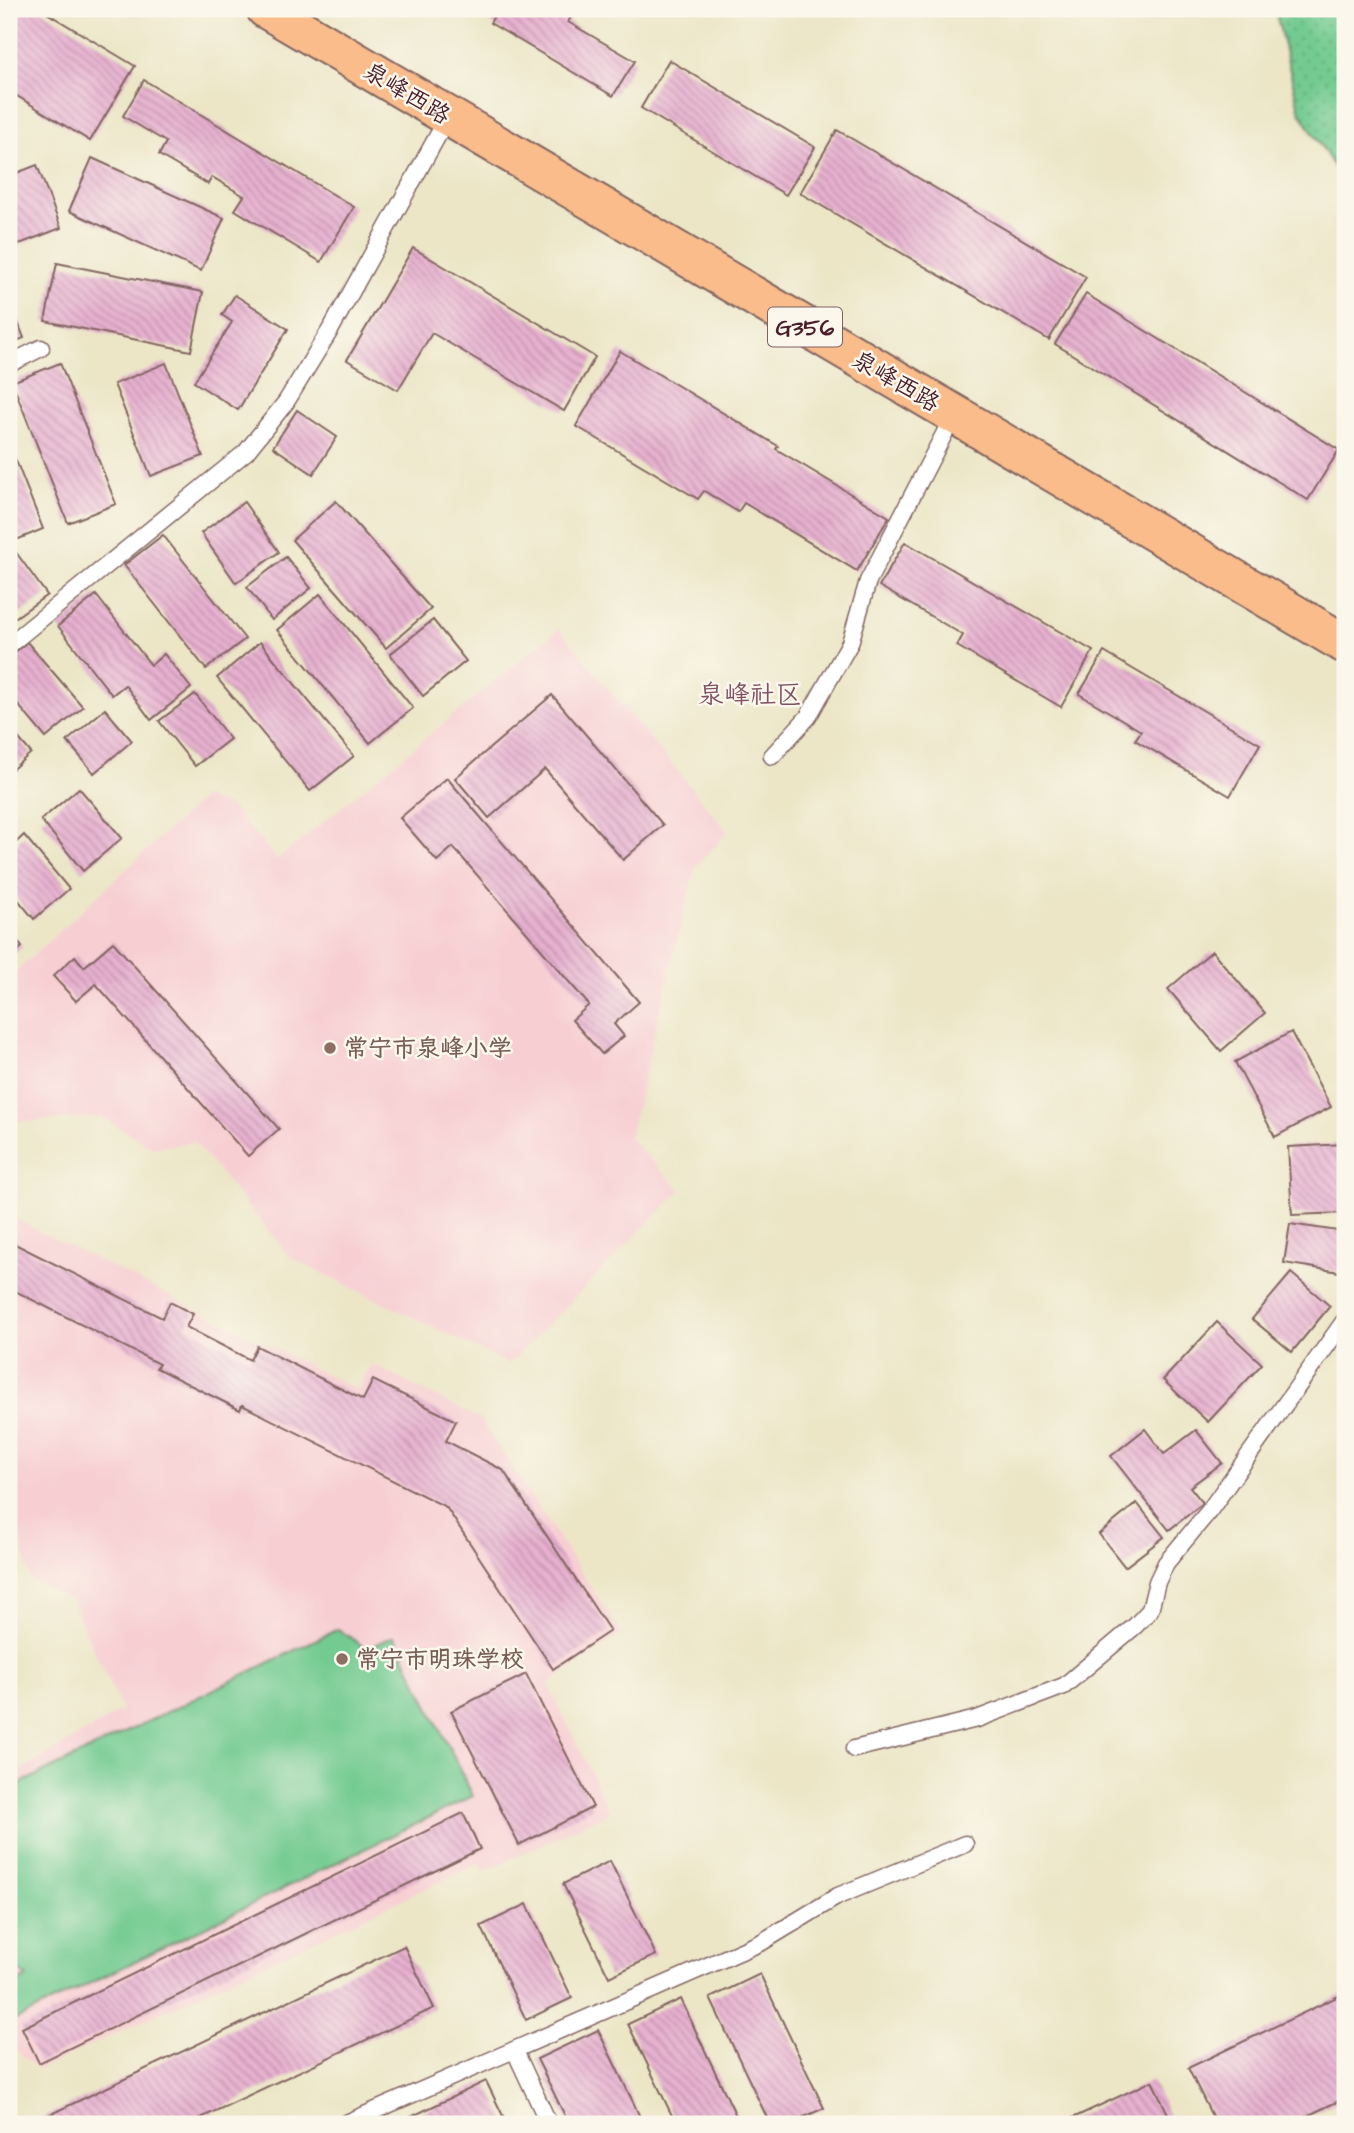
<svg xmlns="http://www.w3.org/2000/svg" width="1354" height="2133" viewBox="0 0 1354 2133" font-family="'Architects Daughter','LXGW WenKai TC',sans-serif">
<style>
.built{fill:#f7cfd3}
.grass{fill:url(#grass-dots);stroke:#5e755e;stroke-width:2}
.garden{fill:#73cb91;stroke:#5e755e;stroke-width:2}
.building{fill:url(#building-back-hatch)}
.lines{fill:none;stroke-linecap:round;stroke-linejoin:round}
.lane-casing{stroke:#836562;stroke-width:19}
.highway-casing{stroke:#836562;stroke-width:42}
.lane{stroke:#fff;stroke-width:16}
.highway{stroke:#f9bc8a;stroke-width:38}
.education-dot{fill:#8d6e63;stroke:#fbf7ec;stroke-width:2.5}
.labels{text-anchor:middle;stroke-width:5;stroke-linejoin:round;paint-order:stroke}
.shield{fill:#fbf7ec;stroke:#7f6065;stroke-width:2}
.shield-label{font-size:23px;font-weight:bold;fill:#4a1f2b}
.street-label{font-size:24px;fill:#4a1f2b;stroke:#fbf7ec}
.education-label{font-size:24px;font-weight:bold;fill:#785e54;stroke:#fbf7ec;text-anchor:start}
.neighbourhood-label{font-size:26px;fill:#815265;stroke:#fbf7ec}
</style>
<defs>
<pattern id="grass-dots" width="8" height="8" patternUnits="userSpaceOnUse" patternTransform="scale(1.75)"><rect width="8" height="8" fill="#73cb91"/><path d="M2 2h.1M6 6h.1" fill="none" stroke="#65ae7d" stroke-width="1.8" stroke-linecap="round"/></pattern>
<pattern id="building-back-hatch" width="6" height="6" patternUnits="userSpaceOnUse" patternTransform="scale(1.75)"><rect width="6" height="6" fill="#e7b1d0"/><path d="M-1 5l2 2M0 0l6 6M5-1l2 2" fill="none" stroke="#bd8fa9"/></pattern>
</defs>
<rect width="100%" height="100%" fill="#fbf7ec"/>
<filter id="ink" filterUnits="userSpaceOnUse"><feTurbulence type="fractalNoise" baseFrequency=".0143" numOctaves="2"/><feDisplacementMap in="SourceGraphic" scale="14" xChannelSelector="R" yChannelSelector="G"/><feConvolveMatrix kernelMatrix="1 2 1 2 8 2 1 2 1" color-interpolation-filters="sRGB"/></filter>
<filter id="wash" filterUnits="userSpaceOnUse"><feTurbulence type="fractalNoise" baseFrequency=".00686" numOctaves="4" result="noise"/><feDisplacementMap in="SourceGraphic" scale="28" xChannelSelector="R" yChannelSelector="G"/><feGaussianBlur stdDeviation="1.57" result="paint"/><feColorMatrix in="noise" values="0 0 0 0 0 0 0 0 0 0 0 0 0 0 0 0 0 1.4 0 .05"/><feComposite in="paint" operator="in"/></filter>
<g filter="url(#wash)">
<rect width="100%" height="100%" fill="#ece6c7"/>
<g class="built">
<path d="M559,629L728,832L695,867L629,1138L681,1190L509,1364L291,1258L194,1142L153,1148L103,1117L9,1122V978L204,797L231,807L277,860Z"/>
<path d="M9,1216L358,1390L371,1364L480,1419L622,1634L548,1684L610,1812L485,1871L480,1863L38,2070L9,2044V1778L122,1710L71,1600L30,1579L12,1504L9,1501Z"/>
</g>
<path class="grass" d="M1275,9H1345V179L1340,176L1300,112Z"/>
<path class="garden" d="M338,1629L367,1649L394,1636L473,1796L9,2023V1986L27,1977L9,1964V1789Z"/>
<g id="blocks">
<g class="building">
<path d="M9,9H40L135,66L90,141L9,91Z"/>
<path d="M498,9H576L568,22L635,61L613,96L490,23Z"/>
<path d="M669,60L815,147L786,195L641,108Z"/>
<path d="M144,80L354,207L321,262L235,210L244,196L212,177L208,184L159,155L166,142L123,116Z"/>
<path d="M837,130L1086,277L1049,340L800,193Z"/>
<path d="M92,158L224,218L201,271L69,211Z"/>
<path d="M37,165L61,228L9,248V176Z"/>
<path d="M413,248L595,357L564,411L432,333L398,390L347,360Z"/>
<path d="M57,263L203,292L191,351L45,321Z"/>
<path d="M1086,294L1339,450L1308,500L1055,344Z"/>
<path d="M235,295L288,329L238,410L194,382L232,322L222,315Z"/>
<path d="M9,299L24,338L9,344Z"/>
<path d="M620,351L778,446L776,449L889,517L857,571L744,503L738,512L704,491L698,499L576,426Z"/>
<path d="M60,363L116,504L68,523L12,382Z"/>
<path d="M166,363L203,456L151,476L114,384Z"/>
<path d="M297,410L337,437L313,474L273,447Z"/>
<path d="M9,443L43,529L9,543Z"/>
<path d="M336,501L431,609L386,648L292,540Z"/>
<path d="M244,502L279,552L236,583L201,533Z"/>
<path d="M163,535L245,639L206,669L124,565Z"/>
<path d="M905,542L1093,651L1061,707L957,646L963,635L879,586Z"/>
<path d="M15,551L47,595L9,622V556Z"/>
<path d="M286,557L311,588L272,620L247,587Z"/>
<path d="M320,594L413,708L370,743L277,630Z"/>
<path d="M96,595L151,665L164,654L191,688L151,720L125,685L112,695L58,626Z"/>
<path d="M433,620L466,661L423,696L390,654Z"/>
<path d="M27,642L83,707L46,738L9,694V657Z"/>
<path d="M260,642L354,756L310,791L217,678Z"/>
<path d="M1104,652L1260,744L1230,796L1135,740L1141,731L1079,694Z"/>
<path d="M195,694L230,739L195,766L159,721Z"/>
<path d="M552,695L663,825L623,860L545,769L489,818L455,778Z"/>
<path d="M105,709L132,741L94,773L67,741Z"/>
<path d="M9,727L31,753L9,772Z"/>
<path d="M447,778L639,1002L614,1024L624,1036L602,1054L572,1020L589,1005L453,847L437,861L400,818Z"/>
<path d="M79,788L122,838L83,871L41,820Z"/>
<path d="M24,835L69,889L34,919L9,889V849Z"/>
<path d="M9,931L22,947L9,958Z"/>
<path d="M113,942L279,1129L248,1156L96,984L76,1001L53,976L75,956L84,967Z"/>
<path d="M1212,951L1265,1013L1221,1051L1168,989Z"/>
<path d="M1291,1032L1331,1107L1275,1137L1235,1062Z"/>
<path d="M1345,1144V1213L1292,1215L1288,1147Z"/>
<path d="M1290,1224L1345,1232L1340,1272L1284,1263Z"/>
<path d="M9,1241L162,1318L170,1302L193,1314L186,1327L250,1360L257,1346L363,1400L373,1380L456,1421L446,1441L503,1470L610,1631L553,1669L446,1507L242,1405L240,1410L156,1368L159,1364L9,1288Z"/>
<path d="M1291,1273L1330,1306L1292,1352L1252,1319Z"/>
<path d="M1217,1322L1262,1364L1208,1422L1163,1380Z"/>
<path d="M1145,1429L1164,1454L1196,1430L1222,1463L1190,1487L1203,1503L1169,1530L1111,1456Z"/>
<path d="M1137,1503L1164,1537L1125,1567L1099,1534Z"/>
<path d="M526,1674L593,1807L519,1845L451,1711Z"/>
<path d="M463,1813L480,1849L39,2063L22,2028Z"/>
<path d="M610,1861L656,1955L609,1977L563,1884Z"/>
<path d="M527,1904L572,1998L526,2020L481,1926Z"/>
<path d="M404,1946L434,2008L188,2124H30Z"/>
<path d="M760,1974L824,2108L789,2124H770L710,1998Z"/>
<path d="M1345,1993V2098L1290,2124H1216L1188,2068Z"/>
<path d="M681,1999L698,2036L740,2124H676L628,2024Z"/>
<path d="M598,2030L634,2104L643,2124H569L537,2059Z"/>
<path d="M486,2081L507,2124H401L400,2122Z"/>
<path d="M1152,2081L1173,2124H1060Z"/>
</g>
</g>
</g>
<g filter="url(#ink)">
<use href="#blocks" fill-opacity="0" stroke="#836562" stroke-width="2"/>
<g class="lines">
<defs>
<g id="lane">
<path d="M9,364L41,348"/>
<path d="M9,645L246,452L286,402L332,327L448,117"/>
<path d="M772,756L808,717L850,643L868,581L954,415"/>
<path d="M854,1749L977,1719L1064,1686L1135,1626L1150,1610L1157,1582L1166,1563L1209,1511L1345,1320"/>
<path d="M515,2051L549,2124"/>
<path d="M344,2124L762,1942L838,1896L965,1844"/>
</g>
<path id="highway" d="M266,9L1345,644"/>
</defs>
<use href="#lane" class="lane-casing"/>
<use href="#highway" class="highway-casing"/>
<use href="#lane" class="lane"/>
<use href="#highway" class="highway"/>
</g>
</g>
<g class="education-dot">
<circle cx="330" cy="1048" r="7"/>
<circle cx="342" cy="1659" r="7"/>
</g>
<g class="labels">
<rect class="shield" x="768" y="307.5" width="74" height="39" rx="5"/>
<g class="shield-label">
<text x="805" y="335">G356</text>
</g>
<g class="street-label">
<text transform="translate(407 93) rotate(31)" y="8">泉峰西路</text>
<text transform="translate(896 381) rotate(30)" y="8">泉峰西路</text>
</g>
<g class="education-label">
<text x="344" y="1056">常宁市泉峰小学</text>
<text x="356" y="1667">常宁市明珠学校</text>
</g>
<g class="neighbourhood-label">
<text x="750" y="703">泉峰社区</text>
</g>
</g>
<rect width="1354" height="2133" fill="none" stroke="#fbf7ec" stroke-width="35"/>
</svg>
